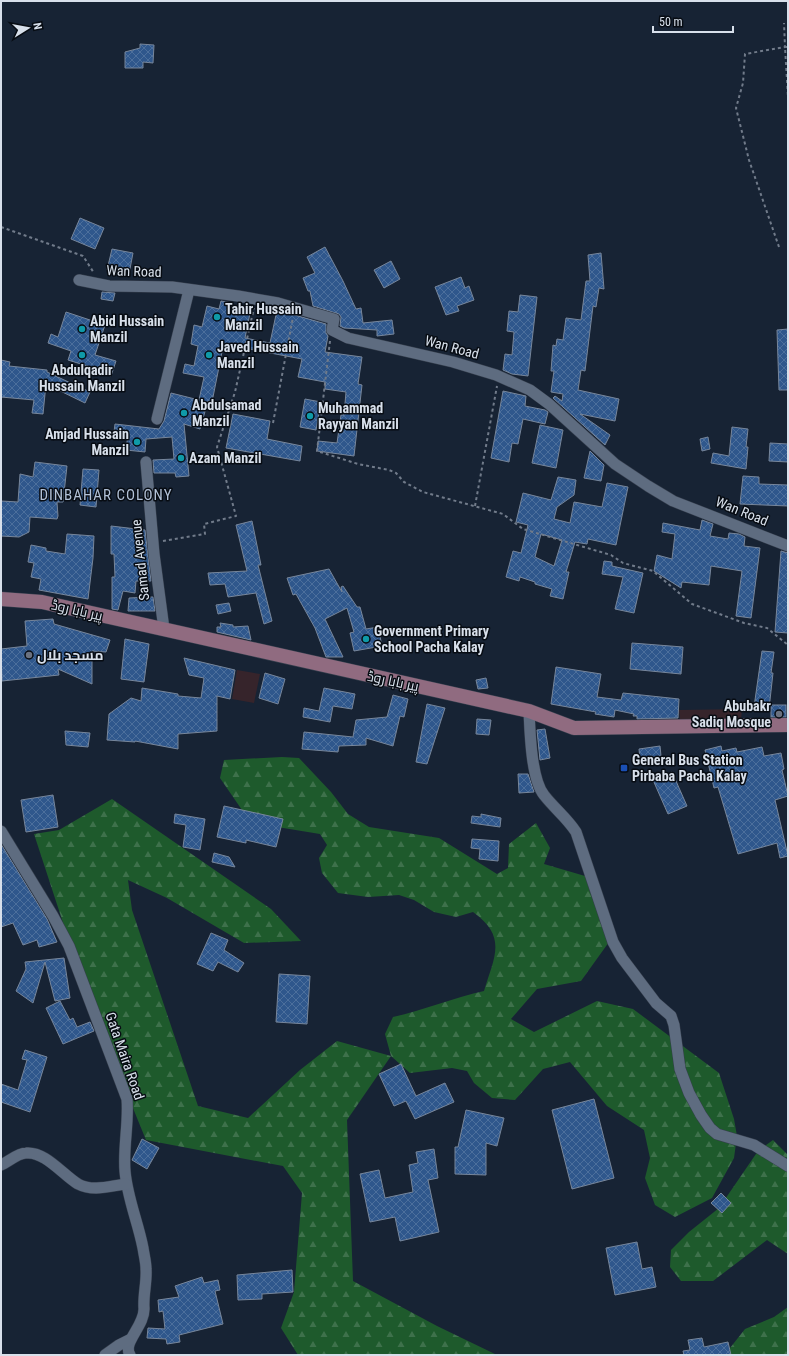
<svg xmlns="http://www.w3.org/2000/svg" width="789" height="1356" viewBox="0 0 789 1356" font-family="'Roboto Condensed',Cairo,sans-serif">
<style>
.commercial{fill:#36242b}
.forest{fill:url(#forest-firs)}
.building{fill:url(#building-cross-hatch);stroke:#77869b;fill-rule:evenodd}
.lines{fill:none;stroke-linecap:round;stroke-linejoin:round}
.minor-casing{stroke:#363f4d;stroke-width:12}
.major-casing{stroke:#363f4d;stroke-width:15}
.path{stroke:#717b8a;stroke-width:2;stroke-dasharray:3 3;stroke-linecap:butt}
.minor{stroke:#5e6c80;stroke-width:11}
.major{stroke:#906b80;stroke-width:14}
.culture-dot{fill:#0f9aa8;stroke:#070c13;stroke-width:1.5}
.worship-dot{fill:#6b7280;stroke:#070c13;stroke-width:1.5}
.transit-dot{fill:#1a4fb4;stroke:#070c13;stroke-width:1.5}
.labels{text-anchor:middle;stroke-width:3;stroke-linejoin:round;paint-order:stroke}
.street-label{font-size:14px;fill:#d8e0eb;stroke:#070c13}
.poi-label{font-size:14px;font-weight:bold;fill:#d8e0eb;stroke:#070c13;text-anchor:start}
.neighbourhood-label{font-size:15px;letter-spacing:1px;fill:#b2c1d7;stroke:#070c13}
</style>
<defs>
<pattern id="forest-firs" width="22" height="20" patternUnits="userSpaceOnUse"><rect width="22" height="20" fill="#1e5a2c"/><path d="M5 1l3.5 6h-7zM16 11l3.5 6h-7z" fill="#3e714b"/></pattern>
<pattern id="building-cross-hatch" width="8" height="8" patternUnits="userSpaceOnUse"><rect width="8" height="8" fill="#2f578c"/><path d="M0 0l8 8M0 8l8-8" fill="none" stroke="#4c6f9c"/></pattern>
</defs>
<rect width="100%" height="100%" fill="#172334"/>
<g class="commercial">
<path d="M237,670L260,674L254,703L232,699Z"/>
<path d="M742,709L741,720L680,719L679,710Z"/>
</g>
<g class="forest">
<path d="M282,757L299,758L331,792L348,814L369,827L439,838L497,874L508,868L509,844L536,823L550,848L544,864L585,876L609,942L581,981L537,989L511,1019L534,1032L597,1001L633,1009L719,1073L734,1119L737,1136L734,1158L712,1198L675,1217L655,1205L645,1178L650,1158L644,1130L607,1106L570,1062L543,1069L515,1100L492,1098L474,1083L467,1071L452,1068L410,1073L391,1056L347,1120L353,1281L437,1326L497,1355H298L281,1328L294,1292L302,1193L283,1166L146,1140L86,993L34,834L59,830L112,799L271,909L301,941L244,943L167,898L128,880L132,910L198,1106L248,1118L300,1070L337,1041L391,1056L385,1034L393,1017C424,1010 453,998 484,991C494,957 508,937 473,912L456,917L434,912L414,900L399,895L368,897L338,893L322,873L319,858L327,845L320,834L259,824L242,810L220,778L224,760Z"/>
<path d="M773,1140L788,1155V1254L767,1240L713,1281H681L670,1267L671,1250L689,1232L719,1208L758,1151Z"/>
<path d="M788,1307V1355H728L730,1348L745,1329L774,1317Z"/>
</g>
<g class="building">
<path d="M140,44L154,45L153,63L143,62V68H125V52L140,48Z"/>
<path d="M80,218L104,228L95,249L71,239Z"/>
<path d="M325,247L343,281L356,309L361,308L363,323L392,320L394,334L377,336V330L344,328L340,326L341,317L339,314L313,306L310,291H308L303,278L315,273L307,257Z"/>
<path d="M112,249L133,253L129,274L107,270Z"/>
<path d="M601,253L604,289L599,288L596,307L593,306L585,371L581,370L578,390L619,399L615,421L580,414L610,435L605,445L553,398L555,396L562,401L563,394L551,392L554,371H551L553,345L556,346L557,339L563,340L566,318L581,320L586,281H590L588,255Z"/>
<path d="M391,261L400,279L384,288L374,270Z"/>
<path d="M461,277L465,288L469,286L474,300L457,306L459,311L446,315L435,287Z"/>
<path d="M102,292L115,293L113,301L101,299Z"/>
<path d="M520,295L537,297L528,376L512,374L503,370L505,354L512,355L514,332L507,331L509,311L518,312Z"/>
<path d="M221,301L232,303L231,309L250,313L245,338L270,343L277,310L326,324V333L328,336L325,352L362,357L358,384L362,385L354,456L317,451L318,441L337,443L341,415H344L346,392L325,389V382L298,377L302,359L244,348L243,351L223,347L212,402L208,401L200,429L184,424L189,476L176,477L175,473H154L153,460L174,459L172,437L146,439L145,452L126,450L128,434L114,432L115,424L159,429L164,421L171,393L199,400L204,377L183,373L185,364L194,366L198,346L191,344L194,325L202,327L207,306L219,309Z"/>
<path d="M66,312L105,325L95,355L116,361L111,376L97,371V369L68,360L71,351L48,343L51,334L58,337Z"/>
<path d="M788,329V390H779L777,330Z"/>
<path d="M1,360L10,362L9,366L47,370V372L90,392L85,403L46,384L43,414L32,413L34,400L1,397Z"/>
<path d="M503,391L526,396L525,406L545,410L548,412L545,424L523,419L518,444L512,443L509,462L491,458Z"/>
<path d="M305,399L321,402L316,430L300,427Z"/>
<path d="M233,414L270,421L267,439L302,446L300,461L226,448Z"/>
<path d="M540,425L563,430L556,468L532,463Z"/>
<path d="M732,427L748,429L746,447H748L746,469L711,463L713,453L729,456Z"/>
<path d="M708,437L710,449L702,451L700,439Z"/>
<path d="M770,443L788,444V462L769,461Z"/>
<path d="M590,451L604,465L601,481L584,478Z"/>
<path d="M35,462L67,466L63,502H57L58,516L57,519L30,517L29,532L19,537L1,536V501L18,502L20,474L33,477Z"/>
<path d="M83,469L99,470L96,507L80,505Z"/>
<path d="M743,476L759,477V484L788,485V506L740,504Z"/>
<path d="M558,477L576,480L574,495L557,507L554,519L570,523L574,502L602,507L607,483L628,487L616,545L588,539L587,544L575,542L566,572H569L563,599L550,596L552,589L535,584V582L520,577L519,581L506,577L513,551L521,553L528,525L516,522L523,493L551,500ZM541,534L562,540L554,566L535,557Z"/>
<path d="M702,520L713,524L710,536L728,539L729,533L739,534L745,537L744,546L760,548L751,618L736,616L742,571L711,566L709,585L682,582L681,588L654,571L657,555L672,559L675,534L662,532L663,523L700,530Z"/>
<path d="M252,521L261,565H258L272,621L264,624L256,593L228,597L225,584L210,585L208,573L247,571L236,525Z"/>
<path d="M111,526L145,530L151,581H136L135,593L123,591L118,610L112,609V577H115L114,554H111Z"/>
<path d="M67,534L94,536L93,558L88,599L39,590L41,579L31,577L34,563L28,562L31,545L46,548V551L65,554Z"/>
<path d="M781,551L788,553V633L775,632Z"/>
<path d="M604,561L612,562V566L643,573L634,613L615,609L623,577L602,574Z"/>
<path d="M329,569L342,592L341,587L343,586L357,607H360L366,629L378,627L382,646L354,651L350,633L354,632L347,608L325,619L343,657H326L315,628L296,594L293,595L287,578Z"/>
<path d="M151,597H153L155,611H128L129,598Z"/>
<path d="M229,603L231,611L218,614L216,605Z"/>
<path d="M53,619L54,624L110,640L106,652L92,651V684L58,669L59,675L2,681L1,649L27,646L25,621Z"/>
<path d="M220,623L233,625V627L248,626L251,640L217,632V627H221Z"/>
<path d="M125,639L149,644L144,682L121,679Z"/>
<path d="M632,643L683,647L681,674L630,669Z"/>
<path d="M762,651L774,652L771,673H773L769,709L754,707Z"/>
<path d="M184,658L235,670L230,699L217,696V731L178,734V749L135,741V742L107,740L109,714L131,698L141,701L142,688L178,694V696L201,698L204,678L189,675Z"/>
<path d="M556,667L601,674L597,697L621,700L623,693L679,699L678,718L637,719V716H633L634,714L615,710L614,717L595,714L596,712L551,704Z"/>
<path d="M265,673L285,679L278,704L259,698Z"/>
<path d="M486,678L488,688L478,689L476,680Z"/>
<path d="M324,688L355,694L352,709L333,706L330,722L303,717L304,708L319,711Z"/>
<path d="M393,695L408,699L404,717L400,716L393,746L366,738V745L339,746L338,752L302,749L304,732L353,737L356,720L387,717Z"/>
<path d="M427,704L445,708L427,764L416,762Z"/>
<rect x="771" y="705" width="15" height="12"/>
<path d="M477,719L491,720L489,735L476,734Z"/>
<path d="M545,729L550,758L540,760L537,730Z"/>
<path d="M65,731L90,733L88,747L66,745Z"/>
<path d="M660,746L661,756L640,759L639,749Z"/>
<path d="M721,746L722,751L736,748L737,752L762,747L764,756L781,753L784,769L782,770L788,796L775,800L788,856L780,858L777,843L738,854L718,787L714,788L705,750Z"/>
<path d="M672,772L687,806L668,814L653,780Z"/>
<path d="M518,774H528L534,792L519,793Z"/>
<path d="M53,795L58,827L26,832L21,800Z"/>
<path d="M224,806L283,819L276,847L246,840V843L217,837Z"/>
<path d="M175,814L205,819L200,850L183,847L186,825L174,823Z"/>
<path d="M481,814L501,818L500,827L471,823L472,816L481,817Z"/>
<path d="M472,839L499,841L498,861L479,859L480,849L471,848Z"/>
<path d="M1,844L47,919L57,942L39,947L37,940L23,945L13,923L1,927Z"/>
<path d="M214,853L229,857L235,867L212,862Z"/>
<path d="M211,933L228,940L224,950L244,963L238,972L218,962L213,971L197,964Z"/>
<path d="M64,958L70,998L55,1001L45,962L33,1003L16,991L26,969L25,962Z"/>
<path d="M279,974L310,976L307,1024L276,1022Z"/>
<path d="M60,1001L70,1020L73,1018L77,1027L90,1022L94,1031L63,1044L46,1008Z"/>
<path d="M25,1050L47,1057L30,1112L1,1102V1084L18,1090L27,1060L22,1059Z"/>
<path d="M401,1064L416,1096L445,1083L454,1102L415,1119L406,1101L394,1106L379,1074Z"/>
<path d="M594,1099L614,1178L572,1189L552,1110Z"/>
<path d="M466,1110L504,1118L497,1146L486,1143V1175L455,1174V1147H458Z"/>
<path d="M142,1139L159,1148L147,1169L132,1160Z"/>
<path d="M434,1149L438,1178L428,1180L439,1232L400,1241L395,1217L370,1222L360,1174L379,1170L385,1198L413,1192L409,1165L418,1163L416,1152Z"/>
<path d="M721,1193L731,1203L722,1213L711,1203Z"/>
<path d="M637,1242L642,1269L652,1267L656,1287L615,1295L606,1248Z"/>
<path d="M292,1270L293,1292L262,1294V1299L238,1300L237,1275Z"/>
<path d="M202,1277L204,1283L218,1280L220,1290L215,1291L223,1324L179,1335L180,1342L167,1344L166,1339L147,1338L148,1328L165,1329L163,1311L159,1312L158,1300L179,1297L175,1286Z"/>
<path d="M702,1338L704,1347L728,1342L731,1355H684L683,1351L690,1350L688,1340Z"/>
</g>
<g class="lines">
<defs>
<g id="minor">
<path d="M79,280L109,286L172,287L238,296L278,303L334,319L332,330L348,338L453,362L496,375L530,390L549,404L615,464L648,486L673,501L788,546"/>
<path d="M157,419L189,290"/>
<path d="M146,462L154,554L164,629"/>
<path d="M529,711C530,731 531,779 544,795C554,808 567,818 576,832L613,942L622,958L656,1003L671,1016L674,1025L680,1069L689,1093L701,1115L710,1128L717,1134L754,1145L788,1166"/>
<path d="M1,831L53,916L69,946L127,1099C129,1123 123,1147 125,1171C127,1197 138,1222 143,1248C144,1255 146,1262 146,1269C147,1282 143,1295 144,1308C145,1326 122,1342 130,1355"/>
<path d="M1,1165C8,1162 18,1153 26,1153C45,1151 63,1175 78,1184C93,1192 110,1186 126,1184"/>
<path d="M105,1355L119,1345L131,1339"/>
</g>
<path id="major" d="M1,599L42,602L529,711L574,728L788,725"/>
</defs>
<use href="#minor" class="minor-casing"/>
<use href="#major" class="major-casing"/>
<g class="path">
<path d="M788,47H785L788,97"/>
<path d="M1,227L83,256L94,273"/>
<path d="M779,247L749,160L736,108L743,83L745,54L785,47L784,23"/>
<path d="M330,341L317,451L358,464L389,470L396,473L404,482L423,492L503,514L523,529L611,555L623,563L653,571L692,604L744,623L767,628L788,645"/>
<path d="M273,423L293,317"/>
<path d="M475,506L497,386"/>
<path d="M163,541L204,534H205L204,524L236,516L217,447L235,392L254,308"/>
</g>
<use href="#minor" class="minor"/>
<use href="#major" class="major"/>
</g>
<g class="culture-dot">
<circle cx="217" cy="317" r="4"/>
<circle cx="82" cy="329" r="4"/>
<circle cx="82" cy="355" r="4"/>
<circle cx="209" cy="355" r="4"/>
<circle cx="184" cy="413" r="4"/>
<circle cx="310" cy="416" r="4"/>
<circle cx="137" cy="442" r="4"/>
<circle cx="181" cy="458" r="4"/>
<circle cx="366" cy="639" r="4"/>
</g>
<g class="worship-dot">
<circle cx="29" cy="655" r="4"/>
<circle cx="779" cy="714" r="4"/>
</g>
<rect class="transit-dot" x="620" y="764" width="8" height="8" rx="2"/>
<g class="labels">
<g class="street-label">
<text transform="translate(134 271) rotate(2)" y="5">Wan Road</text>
<text transform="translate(452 347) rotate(15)" y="5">Wan Road</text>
<text transform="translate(742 511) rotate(22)" y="5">Wan Road</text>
<text transform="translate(140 560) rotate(-96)" y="5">Samad Avenue</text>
<text transform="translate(77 610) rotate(13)" y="5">پیر بابا روڈ</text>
<text transform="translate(393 681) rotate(12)" y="5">پیر بابا روڈ</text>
<text transform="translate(125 1056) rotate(71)" y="5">Gata Maira Road</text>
</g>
<g class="poi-label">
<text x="225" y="314">Tahir Hussain<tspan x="225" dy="16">Manzil</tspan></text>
<text x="90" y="326">Abid Hussain<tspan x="90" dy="16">Manzil</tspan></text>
<text x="217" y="352">Javed Hussain<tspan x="217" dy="16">Manzil</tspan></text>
<text x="82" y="375" text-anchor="middle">Abdulqadir<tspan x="82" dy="16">Hussain Manzil</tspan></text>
<text x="192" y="410">Abdulsamad<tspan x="192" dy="16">Manzil</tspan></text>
<text x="318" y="413">Muhammad<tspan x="318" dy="16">Rayyan Manzil</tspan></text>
<text x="129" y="439" text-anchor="end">Amjad Hussain<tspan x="129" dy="16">Manzil</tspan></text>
<text x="189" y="463">Azam Manzil</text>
<text x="374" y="636">Government Primary<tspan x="374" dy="16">School Pacha Kalay</tspan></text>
<text x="37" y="660">مسجد بلال</text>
<text x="771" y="711" text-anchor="end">Abubakr<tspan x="771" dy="16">Sadiq Mosque</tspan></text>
<text x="632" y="765">General Bus Station<tspan x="632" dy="16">Pirbaba Pacha Kalay</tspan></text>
</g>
<g class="neighbourhood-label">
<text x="106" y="500">DINBAHAR COLONY</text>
</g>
</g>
<rect width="789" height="1356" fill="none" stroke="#d8e0eb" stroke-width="4"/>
<g transform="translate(28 28) rotate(79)" stroke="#070c13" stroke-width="3" paint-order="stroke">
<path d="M0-3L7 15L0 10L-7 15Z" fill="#d8e0eb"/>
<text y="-6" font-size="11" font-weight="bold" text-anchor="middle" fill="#d8e0eb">N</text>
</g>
<path d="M653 26v6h80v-6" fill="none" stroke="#d8e0eb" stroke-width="2"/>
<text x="659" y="26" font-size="12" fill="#d8e0eb" stroke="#070c13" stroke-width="3" paint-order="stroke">50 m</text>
</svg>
